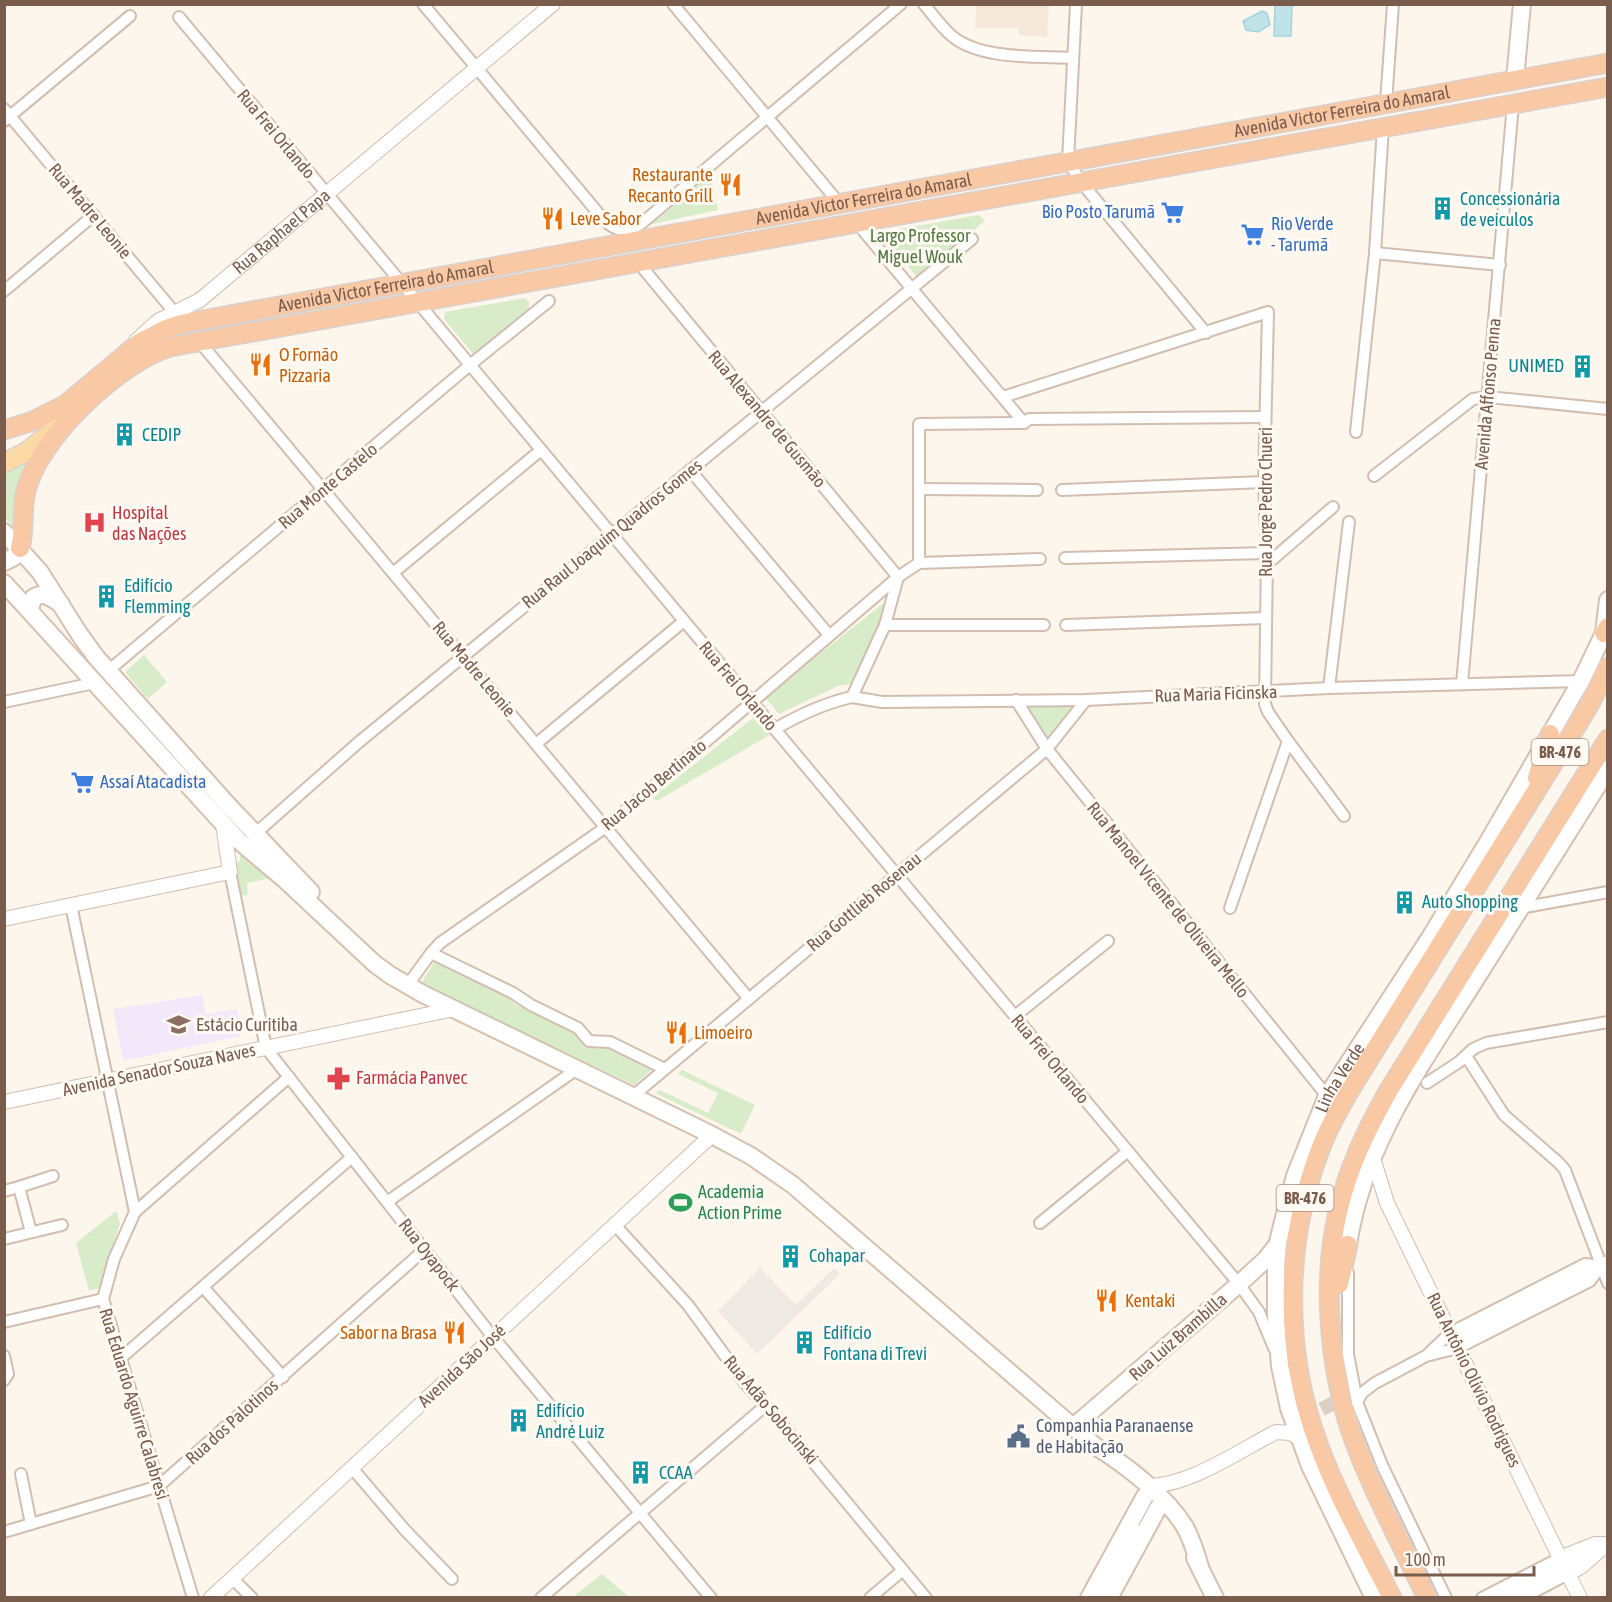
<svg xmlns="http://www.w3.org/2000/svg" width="1612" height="1602" viewBox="0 0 1612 1602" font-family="'Asap Condensed',sans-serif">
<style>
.residential{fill:#f5e8da}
.industrial{fill:#efe9e4}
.education{fill:#f3e8fa}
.green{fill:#d8ecc9}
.water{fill:#bfe3e8;stroke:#a5d3da;stroke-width:1.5}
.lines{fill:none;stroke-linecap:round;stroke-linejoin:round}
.tertiary-tunnel{stroke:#dcd0c4;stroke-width:14;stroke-dasharray:14 7;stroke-linecap:butt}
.minor-casing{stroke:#d1beb0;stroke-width:14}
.tertiary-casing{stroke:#d1beb0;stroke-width:16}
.secondary-casing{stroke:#d6c0b0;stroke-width:20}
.primary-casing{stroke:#dad1cd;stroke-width:21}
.trunk-casing{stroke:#dad1cd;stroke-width:21}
.minor{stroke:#fff;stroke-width:10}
.tertiary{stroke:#fff;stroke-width:14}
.secondary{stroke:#fff;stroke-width:16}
.primary{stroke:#fbd9a5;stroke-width:18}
.trunk{stroke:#f9c8a4;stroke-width:18}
.labels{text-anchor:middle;stroke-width:6;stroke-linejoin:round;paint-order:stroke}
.shield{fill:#fffaf3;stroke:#a28b7f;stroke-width:1.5}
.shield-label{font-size:16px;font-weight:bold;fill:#7a5c4d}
.street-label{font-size:18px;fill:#7a5c4d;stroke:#fffaf3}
.food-label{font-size:18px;fill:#c56008;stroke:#fffaf3;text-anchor:start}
.culture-label{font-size:18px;fill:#0d838f;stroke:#fffaf3;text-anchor:start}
.shop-label{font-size:18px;fill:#366cbe;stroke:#fffaf3;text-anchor:start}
.park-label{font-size:18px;fill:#537a41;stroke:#fffaf3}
.health-label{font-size:18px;fill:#be3a42;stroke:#fffaf3;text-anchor:start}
.education-label{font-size:18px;fill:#785e54;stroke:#fffaf3;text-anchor:start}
.leisure-label{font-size:18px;fill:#27864d;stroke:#fffaf3;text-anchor:start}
.service-label{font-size:18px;fill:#4e5e75;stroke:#fffaf3;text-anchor:start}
</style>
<rect width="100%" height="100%" fill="#fdf6ec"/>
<path class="residential" d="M976,5H1049L1047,37L1019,35L1018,28H975Z"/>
<path class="industrial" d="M760,1268L796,1305L834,1268L840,1274L757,1354L718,1311Z"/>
<path class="education" d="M202,995L206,1014L237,1009L241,1036L123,1061L113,1009Z"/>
<g class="green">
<path d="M710,175L718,210L652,224Z"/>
<path d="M979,215L985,221L916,276L882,232Z"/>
<path d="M525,298L529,302V309L473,354L444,319L445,312Z"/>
<path d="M30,460C20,484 14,499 15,526L14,527L5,518L4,473Z"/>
<path d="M885,602L889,604L855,683L838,686L779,714L765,697Z"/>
<path d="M144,655L167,682L148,699L125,672Z"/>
<path d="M1074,705L1049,740L1025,706Z"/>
<path d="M758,714L773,733L657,801L652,798Z"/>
<path d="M240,854L271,878L248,883L247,886L248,895L240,896L234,866L240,860Z"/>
<path d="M435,960L507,995L515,1004L575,1032L586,1045L593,1047L607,1046L653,1069L634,1085L421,984Z"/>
<path d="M682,1070L755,1105L741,1134L655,1093L660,1090L708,1113L718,1093L678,1074Z"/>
<path d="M116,1211L120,1223L100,1288L89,1291L76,1243Z"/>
<path d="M602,1574L629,1597L574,1596Z"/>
</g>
<g class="water">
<path d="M1275,5H1292L1291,36H1274Z"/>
<path d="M1262,11L1267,13L1270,25L1258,32L1246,30L1243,21Z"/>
</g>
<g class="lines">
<path class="tertiary-tunnel" d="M1303,1419L1349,1395"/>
<defs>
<g id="minor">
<path d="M423,4L604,220C616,232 628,233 642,223L901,4"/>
<path d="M673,4L839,203"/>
<path d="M924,4C933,15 941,27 952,36C980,60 1038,56 1073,58"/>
<path d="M1076,4L1068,161L1081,182L1206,333"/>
<path d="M179,17L1239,1284L1259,1312L1274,1348"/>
<path d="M1386,103L1393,4"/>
<path d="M4,109L175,313"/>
<path d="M4,121L130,16"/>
<path d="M856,222L1024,423"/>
<path d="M1375,253L1500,265"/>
<path d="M4,291L94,215"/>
<path d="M198,340L749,999"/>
<path d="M1003,397L1268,312L1264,482L1267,553L1265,704L1268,712L1288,741L1344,816"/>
<path d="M1356,432L1375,253L1383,127"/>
<path d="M690,470L829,635"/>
<path d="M1374,476L1473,399L1488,397L1608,409"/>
<path d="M919,489L1037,490"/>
<path d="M1062,490L1264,482"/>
<path d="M1065,558L1267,553"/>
<path d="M919,563L1040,559"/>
<path d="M1266,565L1333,507"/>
<path d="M393,573L541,450"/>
<path d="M885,625H1044"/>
<path d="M1066,625L1265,618"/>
<path d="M108,671L470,365L549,301"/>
<path d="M1462,684L1513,104"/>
<path d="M1329,688L1349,522"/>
<path d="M852,697L882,702L1086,700L1329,688L1581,681"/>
<path d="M1016,700L1047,749L1327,1096"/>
<path d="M4,702L94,683"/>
<path d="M775,729C799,715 825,703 852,697L885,625L898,577L919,563V424L1024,423L1029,419L1265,417"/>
<path d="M536,744L684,621"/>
<path d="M256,833L359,742L972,239"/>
<path d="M230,872L266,1048L493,1337L711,1598"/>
<path d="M71,905L135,1212"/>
<path d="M1230,908L1288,741"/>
<path d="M1520,908L1608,892"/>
<path d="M431,953L513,993L531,1005L578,1028L589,1041L610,1042L665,1069"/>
<path d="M407,986L431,953L440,943L606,827L898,577L637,261"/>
<path d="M1015,1016L1108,941"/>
<path d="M1466,1056L1504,1115L1559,1163L1565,1170L1608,1283"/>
<path d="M1427,1083L1459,1062L1473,1049L1486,1043L1608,1022"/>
<path d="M633,1096L1047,749L1086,700"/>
<path d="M19,1187L53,1176"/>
<path d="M4,1191L19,1187L31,1232"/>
<path d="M387,1202L577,1069"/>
<path d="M1040,1223L1128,1151"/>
<path d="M615,1225L688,1305L745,1383L780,1422L926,1598"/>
<path d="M4,1239L62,1225"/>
<path d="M1348,1273V1354L1357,1402L1382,1465L1446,1598"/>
<path d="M203,1287L283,1377"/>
<path d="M4,1322L103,1299"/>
<path d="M4,1356L8,1374L4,1380"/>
<path d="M121,1358L352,1157"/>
<path d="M1357,1402L1362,1393L1375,1383L1426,1356L1458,1348L1590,1281L1601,1266L1585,1264L1450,1333L1426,1356"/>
<path d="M352,1468L405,1530L452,1579"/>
<path d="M21,1474L31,1524"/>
<path d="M4,1532L159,1486L424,1250"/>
<path d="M232,1578L252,1598"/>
<path d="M193,1598L103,1299L114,1259L135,1212L289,1077"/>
<path d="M541,1598L765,1406"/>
<path d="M870,1598L903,1570"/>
<path d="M1482,1598L1560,1558"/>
<path d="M1522,1598L1568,1574"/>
</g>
<g id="tertiary">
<path id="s1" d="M136,341L158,321L200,300L553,4"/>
<path d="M4,919L230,872L223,824"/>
<path d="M4,1102L454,1009"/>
<path d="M1372,1155L1387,1203L1560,1558L1595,1544H1607"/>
<path d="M1466,1335L1608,1263"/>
<path d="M1147,1486C1189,1486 1239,1451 1276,1432L1290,1433L1299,1438"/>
<path d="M211,1598L712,1135"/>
<path d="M1099,1598L1136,1532"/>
<path d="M1501,1598L1576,1560"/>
<path d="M1580,1598L1568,1574L1582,1566L1607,1544"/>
</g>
<g id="secondary">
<path d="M1515,79L1522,4"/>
<path d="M4,532L40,572L80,635L96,657L227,804L311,892"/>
<path d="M4,562L14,557L20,548"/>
<path d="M4,583L238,840L284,879L375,964L390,975L423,994L712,1135L751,1156L793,1185L1095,1446C1126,1465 1166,1496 1185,1527C1192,1540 1196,1553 1200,1567"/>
<path d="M30,610L33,598C44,591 51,598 61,604"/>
<path d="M1348,1245C1363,1146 1419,1068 1472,985C1517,913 1562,841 1608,769"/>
<path d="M1073,1427L1239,1284L1265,1260L1278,1244"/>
<path d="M1195,1558L1215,1598"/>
<path d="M1089,1598L1145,1496"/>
<path d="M1109,1598L1158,1508"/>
<path id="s2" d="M1374,1598L1310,1466L1289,1408L1280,1366L1276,1315V1265L1278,1242L1284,1218L1295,1176L1327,1096L1431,936L1488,842L1581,681L1604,633L1608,600"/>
</g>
<path id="primary" d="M4,463L26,452L60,425"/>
<g id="trunk">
<path id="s3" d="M4,430L33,421L65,405L139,343L166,329L181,324L1608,63"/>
<path d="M20,548C26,527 20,505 28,484C45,433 119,363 170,347L1608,87"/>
<path d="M1604,633L1608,627"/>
<path d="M1537,778L1550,734"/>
<path d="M1339,1284L1348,1245"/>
<path d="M1392,1598C1367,1548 1338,1498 1319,1446C1284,1354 1284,1247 1318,1155C1326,1132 1338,1111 1350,1090L1579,722L1591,702L1608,667"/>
<path d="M1427,1598C1401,1543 1371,1489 1351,1432C1329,1365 1322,1281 1338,1212C1348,1168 1367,1129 1389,1090L1608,739"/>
</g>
</defs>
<use href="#minor" class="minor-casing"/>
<use href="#tertiary" class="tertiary-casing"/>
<use href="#secondary" class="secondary-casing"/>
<use href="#primary" class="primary-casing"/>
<use href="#trunk" class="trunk-casing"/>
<use href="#minor" class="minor"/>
<use href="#tertiary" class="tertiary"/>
<use href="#secondary" class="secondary"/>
<use href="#primary" class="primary"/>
<use href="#trunk" class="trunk"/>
</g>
<defs>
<symbol id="restaurant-bare" viewBox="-9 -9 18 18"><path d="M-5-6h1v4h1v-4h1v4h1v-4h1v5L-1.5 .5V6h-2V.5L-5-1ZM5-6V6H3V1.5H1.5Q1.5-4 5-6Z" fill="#e8710a" stroke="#fffaf3" stroke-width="2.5" paint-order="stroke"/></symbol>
<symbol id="building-bare" viewBox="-9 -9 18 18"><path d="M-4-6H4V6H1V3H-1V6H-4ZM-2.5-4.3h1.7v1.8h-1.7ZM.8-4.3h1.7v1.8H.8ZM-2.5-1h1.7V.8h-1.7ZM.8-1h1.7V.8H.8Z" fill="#0f9aa8" stroke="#fffaf3" stroke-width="2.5" paint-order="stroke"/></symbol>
<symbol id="supermarket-bare" viewBox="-9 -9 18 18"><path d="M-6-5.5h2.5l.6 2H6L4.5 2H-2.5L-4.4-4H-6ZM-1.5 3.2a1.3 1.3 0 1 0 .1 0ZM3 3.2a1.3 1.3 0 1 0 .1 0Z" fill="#3f7fe0" stroke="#fffaf3" stroke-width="2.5" paint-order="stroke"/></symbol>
<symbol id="hospital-bare" viewBox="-9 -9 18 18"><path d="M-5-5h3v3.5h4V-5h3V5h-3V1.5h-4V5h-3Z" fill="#e0444e" stroke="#fffaf3" stroke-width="2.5" paint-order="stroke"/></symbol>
<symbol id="university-bare" viewBox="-9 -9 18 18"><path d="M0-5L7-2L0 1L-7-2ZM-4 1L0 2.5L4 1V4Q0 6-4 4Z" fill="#8d6e63" stroke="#fffaf3" stroke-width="2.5" paint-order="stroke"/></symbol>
<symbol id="pharmacy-bare" viewBox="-9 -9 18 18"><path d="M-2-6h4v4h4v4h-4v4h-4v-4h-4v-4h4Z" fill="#e0444e" stroke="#fffaf3" stroke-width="2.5" paint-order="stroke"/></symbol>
<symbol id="stadium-bare" viewBox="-9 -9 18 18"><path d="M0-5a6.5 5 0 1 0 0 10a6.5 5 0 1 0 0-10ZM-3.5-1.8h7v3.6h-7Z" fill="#2e9e5b" stroke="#fffaf3" stroke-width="2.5" paint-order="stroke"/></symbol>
<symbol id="civic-bare" viewBox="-9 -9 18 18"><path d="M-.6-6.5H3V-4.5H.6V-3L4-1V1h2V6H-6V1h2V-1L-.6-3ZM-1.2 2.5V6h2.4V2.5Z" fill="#5c6f8a" stroke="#fffaf3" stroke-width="2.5" paint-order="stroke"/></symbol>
</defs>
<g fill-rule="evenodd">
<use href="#restaurant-bare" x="714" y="168" width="33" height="33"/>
<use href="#building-bare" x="1426" y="192" width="33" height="33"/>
<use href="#supermarket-bare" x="1156" y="196" width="33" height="33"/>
<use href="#restaurant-bare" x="536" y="202" width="33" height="33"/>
<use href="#supermarket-bare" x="1236" y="218" width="33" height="33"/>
<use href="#restaurant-bare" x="244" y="348" width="33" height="33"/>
<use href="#building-bare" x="1566" y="350" width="33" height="33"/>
<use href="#building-bare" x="108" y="418" width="33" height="33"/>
<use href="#hospital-bare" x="78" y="506" width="33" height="33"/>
<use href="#building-bare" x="90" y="580" width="33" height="33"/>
<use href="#supermarket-bare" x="66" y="766" width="33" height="33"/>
<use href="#building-bare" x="1388" y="886" width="33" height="33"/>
<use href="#university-bare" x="162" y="1008" width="33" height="33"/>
<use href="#restaurant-bare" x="660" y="1016" width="33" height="33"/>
<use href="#pharmacy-bare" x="322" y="1062" width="33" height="33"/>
<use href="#stadium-bare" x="664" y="1186" width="33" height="33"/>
<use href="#building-bare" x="774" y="1240" width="33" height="33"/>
<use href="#restaurant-bare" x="1090" y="1284" width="33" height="33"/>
<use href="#restaurant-bare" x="438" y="1316" width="33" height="33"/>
<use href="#building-bare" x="788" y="1326" width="33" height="33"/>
<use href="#building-bare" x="502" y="1404" width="33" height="33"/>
<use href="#civic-bare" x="1002" y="1420" width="33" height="33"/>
<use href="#building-bare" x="624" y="1456" width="33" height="33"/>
</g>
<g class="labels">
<g class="shield">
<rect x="1531.5" y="739" width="57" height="26" rx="4.5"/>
<rect x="1276.5" y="1185" width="57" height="26" rx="4.5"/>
</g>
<g class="shield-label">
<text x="1560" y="758">BR-476</text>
<text x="1305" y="1204">BR-476</text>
</g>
<g class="street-label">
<text dy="6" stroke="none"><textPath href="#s3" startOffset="1389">Avenida Victor Ferreira do Amaral</textPath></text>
<text transform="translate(276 134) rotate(50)" y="6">Rua Frei Orlando</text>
<text dy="6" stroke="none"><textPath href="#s3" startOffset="903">Avenida Victor Ferreira do Amaral</textPath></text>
<text transform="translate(90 211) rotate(50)" y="6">Rua Madre Leonie</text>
<text dy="6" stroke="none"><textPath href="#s1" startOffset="183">Rua Raphael Papa</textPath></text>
<text dy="6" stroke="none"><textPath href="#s3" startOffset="417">Avenida Victor Ferreira do Amaral</textPath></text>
<text transform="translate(1488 394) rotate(-85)" y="6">Avenida Affonso Penna</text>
<text transform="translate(767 419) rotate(50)" y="6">Rua Alexandre de Gusmão</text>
<text transform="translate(328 486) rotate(-40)" y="6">Rua Monte Castelo</text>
<text transform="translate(1266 502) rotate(-90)" y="6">Rua Jorge Pedro Chueri</text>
<text transform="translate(612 534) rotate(-39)" y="6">Rua Raul Joaquim Quadros Gomes</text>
<text transform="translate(474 669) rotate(50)" y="6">Rua Madre Leonie</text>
<text transform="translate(738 686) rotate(50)" y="6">Rua Frei Orlando</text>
<text transform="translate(1216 694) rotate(-2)" y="6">Rua Maria Ficinska</text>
<text transform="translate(654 785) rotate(-40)" y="6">Rua Jacob Bertinato</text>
<text transform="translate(1168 900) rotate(51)" y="6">Rua Manoel Vicente de Oliveira Mello</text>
<text transform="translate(864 902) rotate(-40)" y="6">Rua Gottlieb Rosenau</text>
<text transform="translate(1050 1059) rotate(50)" y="6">Rua Frei Orlando</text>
<text transform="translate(159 1070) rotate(-12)" y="6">Avenida Senador Souza Naves</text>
<text dy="6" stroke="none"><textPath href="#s2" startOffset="552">Linha Verde</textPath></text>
<text transform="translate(429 1255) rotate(52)" y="6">Rua Oyapock</text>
<text transform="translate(1178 1337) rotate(-41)" y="6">Rua Luiz Brambilla</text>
<text transform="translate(462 1366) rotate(-43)" y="6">Avenida São José</text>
<text transform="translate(1474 1380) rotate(64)" y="6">Rua Antônio Olívio Rodrigues</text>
<text transform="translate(134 1404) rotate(73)" y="6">Rua Eduardo Aguirre Calabresi</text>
<text transform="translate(771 1410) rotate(50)" y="6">Rua Adão Sobocinski</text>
<text transform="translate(232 1422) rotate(-42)" y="6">Rua dos Palotinos</text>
</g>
<g class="food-label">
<text x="713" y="181" text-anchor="end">Restaurante<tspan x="713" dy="21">Recanto Grill</tspan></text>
<text x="570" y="225">Leve Sabor</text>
<text x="279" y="361">O Fornão<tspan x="279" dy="21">Pizzaria</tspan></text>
<text x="694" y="1039">Limoeiro</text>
<text x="1125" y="1307">Kentaki</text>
<text x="437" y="1339" text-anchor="end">Sabor na Brasa</text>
</g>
<g class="culture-label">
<text x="1460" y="205">Concessionária<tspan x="1460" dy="21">de veículos</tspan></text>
<text x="1564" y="372" text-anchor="end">UNIMED</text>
<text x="142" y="441">CEDIP</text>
<text x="124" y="592">Edifício<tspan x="124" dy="21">Flemming</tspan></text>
<text x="1422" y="908">Auto Shopping</text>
<text x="809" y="1262">Cohapar</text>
<text x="823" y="1339">Edifício<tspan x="823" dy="21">Fontana di Trevi</tspan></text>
<text x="536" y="1417">Edifício<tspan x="536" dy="21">André Luiz</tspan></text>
<text x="659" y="1479">CCAA</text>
</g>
<g class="shop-label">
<text x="1155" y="218" text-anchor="end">Bio Posto Tarumã</text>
<text x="1271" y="230">Rio Verde<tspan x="1271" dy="21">- Tarumã</tspan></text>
<text x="100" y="788">Assaí Atacadista</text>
</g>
<g class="park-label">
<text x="920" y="242">Largo Professor<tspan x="920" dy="21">Miguel Wouk</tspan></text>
</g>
<g class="health-label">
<text x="112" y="519">Hospital<tspan x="112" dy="21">das Nações</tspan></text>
<text x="356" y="1084">Farmácia Panvec</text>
</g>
<g class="education-label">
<text x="196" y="1031">Estácio Curitiba</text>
</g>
<g class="leisure-label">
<text x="698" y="1198">Academia<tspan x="698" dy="21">Action Prime</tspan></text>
</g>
<g class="service-label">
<text x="1036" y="1432">Companhia Paranaense<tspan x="1036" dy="21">de Habitação</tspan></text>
</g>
</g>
<rect width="1612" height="1602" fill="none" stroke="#7a5c4d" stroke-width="12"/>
<path d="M1396 1566v9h138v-9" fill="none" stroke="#7a5c4d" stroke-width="3"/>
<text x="1405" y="1566" font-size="18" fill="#7a5c4d" stroke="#fffaf3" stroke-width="4.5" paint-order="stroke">100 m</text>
</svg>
